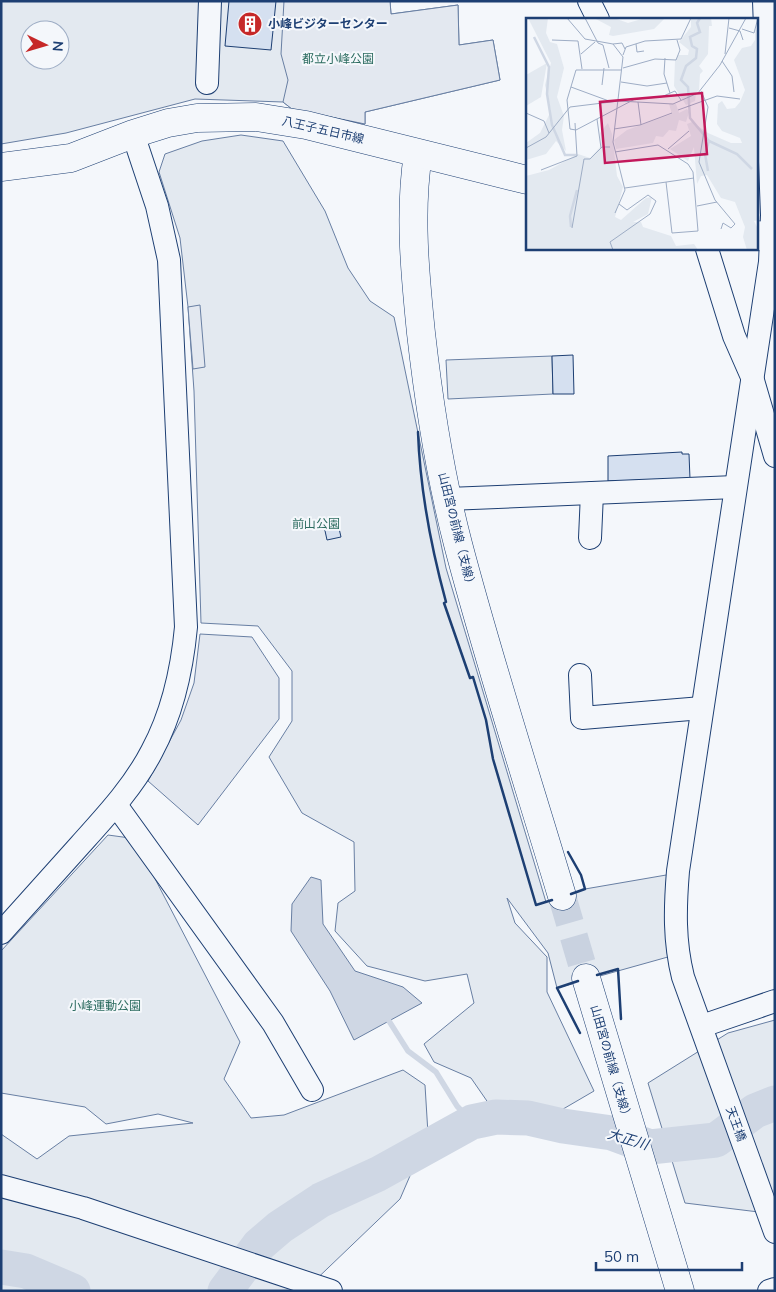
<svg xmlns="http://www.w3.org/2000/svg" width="776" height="1292" viewBox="0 0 776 1292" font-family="Mulish,'Noto Sans JP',sans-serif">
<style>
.green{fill:#e3e9f0;stroke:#687fa3;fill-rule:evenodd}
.parking{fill:#e3e8f0;stroke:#687fa3}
.water{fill:#cfd7e4;stroke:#687fa3}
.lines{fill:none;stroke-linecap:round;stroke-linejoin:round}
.stream{stroke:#cfd7e4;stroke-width:5.5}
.river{stroke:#cfd7e4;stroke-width:35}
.building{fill:#d5e0f0;stroke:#1d3f73}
.major-tunnel{stroke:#c9d2e0;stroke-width:28;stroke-dasharray:28 14;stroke-linecap:butt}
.minor-casing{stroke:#1d3f73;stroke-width:24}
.major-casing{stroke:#1d3f73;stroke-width:29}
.minor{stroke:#f4f7fb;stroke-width:22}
.major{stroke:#f4f7fb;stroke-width:28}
.wall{stroke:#1d3f73;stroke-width:2.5}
.labels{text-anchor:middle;stroke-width:4;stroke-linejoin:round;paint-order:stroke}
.poi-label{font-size:12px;font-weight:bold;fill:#1d3f73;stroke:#f4f7fb;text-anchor:start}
.park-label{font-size:12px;fill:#2c6c60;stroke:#f4f7fb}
.street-label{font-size:12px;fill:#1d3f73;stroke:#f4f7fb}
.water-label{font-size:14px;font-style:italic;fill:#1d3f73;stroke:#f4f7fb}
.inset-river{fill:none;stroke:#cfd7e4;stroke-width:2.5}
.inset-road{fill:none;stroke:#9eadc5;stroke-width:1}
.view{fill:#c2185b;fill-opacity:0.15;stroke:#c2185b;stroke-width:2.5}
.inset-edge{fill:none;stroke:#1d3f73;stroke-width:2.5}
</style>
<rect width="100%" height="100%" fill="#f4f7fb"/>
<g class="green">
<path d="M1,1H390L391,14L458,5L459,45L493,40L500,80L365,112V124L292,109L283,102L195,99L66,133L1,144ZM30,30H60V60H30Z"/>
<path d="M241,135L283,141L325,211L348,268L370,301L394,317L446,568L546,902L585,889L672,874L675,955L557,988L548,953L507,898L515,923L547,957V992L594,1091L558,1112L489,1104L471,1078L434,1062L424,1044L474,1003L467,974L425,981L367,966L335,931L338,903L355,891L354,842L302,813L269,757L292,721V671L258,626L201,623L194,391L188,307L180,238L159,172L165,154L202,141Z"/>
<path d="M552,356L553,394L448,399L446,360Z"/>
<path d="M108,835L130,838L152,873L240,1042L224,1079L251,1118L284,1115L403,1070L425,1085L428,1134L400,1199L304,1291H1V1134L37,1159L69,1136L193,1123L158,1114L106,1124L85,1107L1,1093V951Z"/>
<path d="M775,1020V1214L685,1203L648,1083L728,1033Z"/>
</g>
<g class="parking">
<path d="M284,1H390L391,14L458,5L459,45L493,40L500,80L365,112V124L292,109L283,102L288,80L281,54Z"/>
<path d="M200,305L205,367L193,369L188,307Z"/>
<path d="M200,634L252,637L279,678V719L198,825L148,781L181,720L194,683Z"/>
</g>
<path class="water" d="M311,877L321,880L323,924L355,971L403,987L422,1003L354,1040L330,991L291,931L292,904Z"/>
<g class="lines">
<path class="stream" d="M389,1021L408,1051L436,1072L457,1106L472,1122"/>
<g class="river">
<path d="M1,1267L26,1271L73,1291"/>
<path d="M225,1291L259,1245L280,1227L321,1200L378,1174L472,1122L496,1117L528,1118L563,1126L612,1133L650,1147L716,1140L755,1111L775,1103"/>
</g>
</g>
<g class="building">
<path d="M229,1H276L271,50L225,46Z"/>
<path d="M573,355L574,394H553L552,356Z"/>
<path d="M682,452V454H689L690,479L608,481V456Z"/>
<path d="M338,524L341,537L327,540L324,526Z"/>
</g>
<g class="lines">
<path class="major-tunnel" d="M562,896L586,978"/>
<defs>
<g id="minor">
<path d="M589,1L598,19"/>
<path d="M764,1L772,215L770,262L678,871C675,908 674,941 683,977L775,1232"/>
<path d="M207,83L210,1"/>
<path d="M707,249L734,336L752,377L775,456"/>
<path d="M448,499L735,487"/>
<path d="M590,538L592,493"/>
<path d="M580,675L582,718L702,708"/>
<path d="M116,805L273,1023L312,1090"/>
<path d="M1,933C28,903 54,874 80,845C107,815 134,786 152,751C173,712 182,670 186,627L169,260L157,206L133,134"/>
<path d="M702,1026L775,1001"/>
<path d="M1,1186L83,1208L331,1291"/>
<path d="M769,1291L775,1289"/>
</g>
<g id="major">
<path d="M418,154C409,213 415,274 421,333C429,404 440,475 458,544C489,662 527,779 562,896"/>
<path d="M1,167L71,158L133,134L168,123L197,118L256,117L306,125L527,180"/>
<path d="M757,235L775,239"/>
<path d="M586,978L680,1291"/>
</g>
</defs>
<use href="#minor" class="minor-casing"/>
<use href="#major" class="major-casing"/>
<use href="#minor" class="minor"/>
<use href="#major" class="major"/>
<g class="wall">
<path d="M418,432C420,489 431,547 446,602L444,603L470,678L473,677L486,720L493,759L536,905L552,900"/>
<path d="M568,852L581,875L585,889L571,894"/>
<path d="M597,975L618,969L621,1019"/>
<path d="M578,981L557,988L580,1033"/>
</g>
</g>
<defs>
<symbol id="building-disc" viewBox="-11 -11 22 22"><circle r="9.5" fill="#c62828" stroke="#f4f7fb"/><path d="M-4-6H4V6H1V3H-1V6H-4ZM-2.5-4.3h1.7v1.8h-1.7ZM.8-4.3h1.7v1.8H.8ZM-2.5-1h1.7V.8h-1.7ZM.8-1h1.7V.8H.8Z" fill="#fff"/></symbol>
</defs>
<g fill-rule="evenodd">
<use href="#building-disc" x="236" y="10" width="28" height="28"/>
</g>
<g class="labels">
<g class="poi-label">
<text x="268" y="28">小峰ビジターセンター</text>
</g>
<g class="park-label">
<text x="338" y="63">都立小峰公園</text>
<text x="316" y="528">前山公園</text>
<text x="105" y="1010">小峰運動公園</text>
</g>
<g class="street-label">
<text transform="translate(323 130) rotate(13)" y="4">八王子五日市線</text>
<text transform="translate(457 531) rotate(76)" y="4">山田宮の前線（支線）</text>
<text transform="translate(611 1063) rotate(74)" y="4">山田宮の前線（支線）</text>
<text transform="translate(736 1124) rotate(70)" y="4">天王橋</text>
</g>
<g class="water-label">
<text transform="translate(628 1139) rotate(17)" y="5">大正川</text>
</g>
</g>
<g transform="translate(526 18)">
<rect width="232" height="232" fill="#f4f7fb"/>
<path d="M2,0H22L20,15L24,24L31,26L38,50L31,79L38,98L36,112L40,133L30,123L20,136L0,142V125L14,115L25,93L19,67L25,45ZM68,0H88L102,5L119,0H139L128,11L87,18L83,17L85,9ZM165,0H185L186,8H183L182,36L173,48L177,53L174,56L173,72L170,75L169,83L160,87L148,68L149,43L152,37H162L163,32L153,24L165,9ZM229,11L232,13L233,202L228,203L232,211L233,230L221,232L217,219L219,209L209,184L195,180L181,157L175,158L171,166L168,129L162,143L144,131L165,118L161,106L166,104L182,115L205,125H216L214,120L196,113L191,106L192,86L196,83L201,91L209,90L214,84L219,72L208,42L216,30L225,28L229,22ZM21,45L15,79L0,88V57ZM143,86H150L153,95L161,91L163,94L160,104L153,102L150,113L143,112L137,119L130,118L127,125L90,131L88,122L101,112L146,96ZM82,105L86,116L91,158L97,169L89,199L95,202L120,180L126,179L122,196L107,204H115L117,209L145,218L150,228L168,226L172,232H0V158L23,152L52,136L64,140L75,128L74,115Z" fill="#e3e9f0"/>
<path class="inset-river" d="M174,0L171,5L174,14L164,19L166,28L171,31L170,40L160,48L155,62L162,69L164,100L183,123L179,136L182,153M8,19L23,49L21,76L26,107L39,137H50M183,123L211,136L226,151M45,209L44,198L51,172"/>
<path class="inset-road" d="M41,0L59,21L87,26L97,39L87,124L99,172L89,195M59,0L72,25L77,27L83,50M203,10L214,13L217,22M216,11L228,15L232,0M26,22L52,23L56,51M87,26L96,25L99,31M110,26L111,34L118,33M55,36L69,24M199,36L203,0M97,37L100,29L119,23L155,21L165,0M139,40L138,56L144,75M196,43L206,58L208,74M97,50L129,41L150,42L154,32L151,22M95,64L121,68L141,65M76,67L78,50M45,69L83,83M175,73L182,89L173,144L189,182L209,206L205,210L197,205L195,211M112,84L115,107M152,92L191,78L214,81M0,95L18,103L23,115M71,101L75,130M88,111L114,107L146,95M50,112L109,81L135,79L149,73L155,82M50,112L44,111L41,82L50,52H95M0,130L20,119L44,89L93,83L147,86L172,75L194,47L220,0M142,131L163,113M89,134L132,127L162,146L167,154L172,213L146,215L140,164M15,152L51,138L49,105M99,170L168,160M171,188L191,184M46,210L58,141H64L76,129H84M87,232L84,224L124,196L130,183L122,177L101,192L93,186"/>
<path class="view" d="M176,75L181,136L79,145L74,84Z"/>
<rect width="232" height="232" class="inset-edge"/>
</g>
<rect width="776" height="1292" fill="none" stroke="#1d3f73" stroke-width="5"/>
<g transform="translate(45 45) rotate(95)"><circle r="24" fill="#f4f7fb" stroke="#9eadc5"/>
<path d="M0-4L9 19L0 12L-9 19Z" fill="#c62828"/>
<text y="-8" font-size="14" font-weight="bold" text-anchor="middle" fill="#1d3f73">N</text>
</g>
<path d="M596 1262v8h146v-8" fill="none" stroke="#1d3f73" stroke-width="2.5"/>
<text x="604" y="1262" font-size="15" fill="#1d3f73" stroke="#f4f7fb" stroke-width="4" paint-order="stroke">50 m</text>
</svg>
